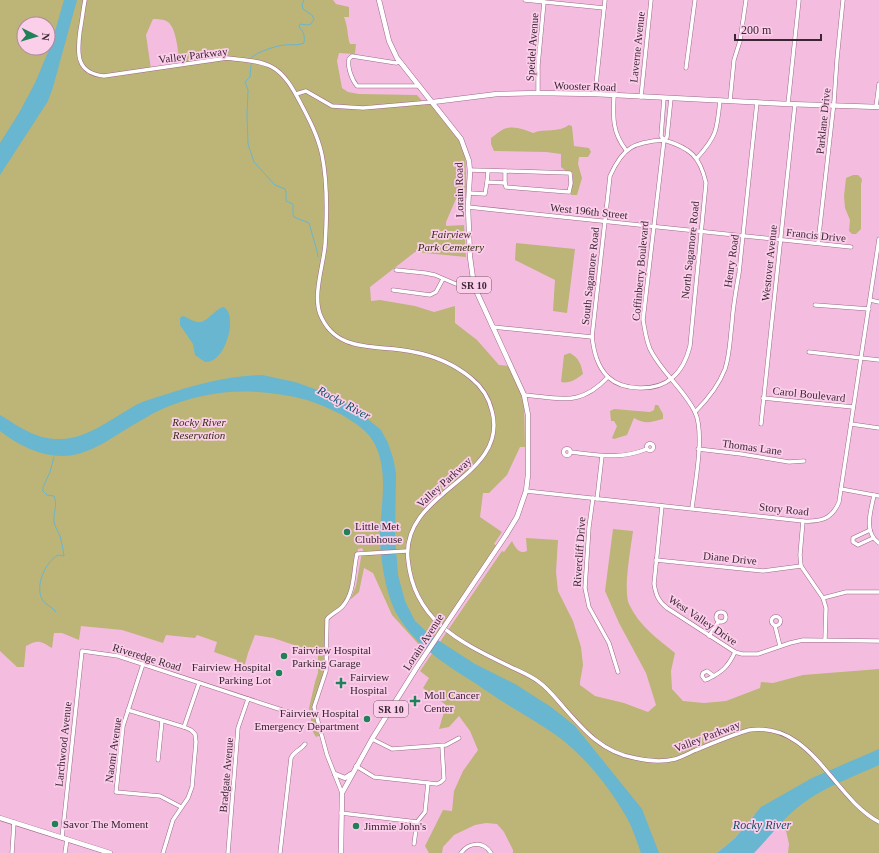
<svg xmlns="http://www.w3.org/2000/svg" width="879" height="853" viewBox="0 0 879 853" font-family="'Times New Roman',serif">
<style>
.green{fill:#bdb478;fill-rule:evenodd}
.water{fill:#68b6cf}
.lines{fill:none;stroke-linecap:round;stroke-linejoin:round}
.stream{stroke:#68b6cf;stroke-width:1}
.minor-casing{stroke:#9b6989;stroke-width:4.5}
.major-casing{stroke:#9b6989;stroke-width:5.5}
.minor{stroke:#fff;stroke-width:3.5}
.major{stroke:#fff;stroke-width:4.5}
.major-bridge-casing{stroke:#9b6989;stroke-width:5.5;stroke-linecap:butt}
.major-bridge{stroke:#fff;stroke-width:4.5}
.poi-dot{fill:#208159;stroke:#fbceea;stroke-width:1.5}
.labels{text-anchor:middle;stroke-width:3.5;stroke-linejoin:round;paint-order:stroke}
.shield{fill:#fbceea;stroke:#74586a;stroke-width:1}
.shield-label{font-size:10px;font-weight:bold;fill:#3a2533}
.street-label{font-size:11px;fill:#3a2533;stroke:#fbceea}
.park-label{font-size:11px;font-style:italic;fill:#342f12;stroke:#fbceea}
.poi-label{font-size:11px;fill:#3a2533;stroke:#fbceea;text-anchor:start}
.water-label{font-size:12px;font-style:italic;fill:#0e5163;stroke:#fbceea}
</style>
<rect width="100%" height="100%" fill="#f4bde0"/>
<g class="green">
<path d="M0,0H333L336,4L349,7V17H344C348,26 347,35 350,44H356L355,54L339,53L337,61L342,88L348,92L359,94L417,95L424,103H433L465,148L467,198L456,199L446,222V226L464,225L466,257L415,252L370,287L371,301L380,300L415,306L434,312L455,306V323L477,340L499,365L510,366L524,398L525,447H520L507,475L489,493H483L480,517L502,532L494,544L500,548L420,658L421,647L392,615L373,573L364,568L359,592L350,600L356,586L362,552H364L362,548L358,549C355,566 353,592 343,607C339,613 329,613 325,620L327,656V671L313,707L321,735L316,737L313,732L309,708L315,682L318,673V653L273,638L255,635L248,653L243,671L237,669V660L214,652L217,642L197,635L195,638L166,635L163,643L122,630L81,626L79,640L62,633H54L52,648C41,641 38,639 26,646L24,667H17L0,651ZM153,19C157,19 164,19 168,22C177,29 178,54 180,64L151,69L146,35ZM24,24H48V48H24Z"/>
<path d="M569,125L572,126L574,146L589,148L591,152L588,157H579L578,164L582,178L577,195H571L573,173L566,171L561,167V154L546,152L494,151L491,144V138C494,136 496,134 499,132C509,124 522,128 533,133C545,128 558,133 569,125Z"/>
<path d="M853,175H858L862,179L861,185V229L856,234H852L849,231L850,220L845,208L844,196L846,178Z"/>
<path d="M516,243L575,249L567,313L553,311L555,280L515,260Z"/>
<path d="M570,353C579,358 581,364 583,374C577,379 569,384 561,382L564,355Z"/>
<path d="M655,405H658L663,414V419C650,422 646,425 634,418L627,435L614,439L612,438L617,426L614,421H611L610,411L614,409L650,412L654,410Z"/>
<path d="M613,529L633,531C631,547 623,591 629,604C639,626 658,639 675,653L671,671L672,689L683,701L704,703L726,701L760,688L761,682L773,683L803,675L879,669V853H788L789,844L786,831L754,815L735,838L717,853H513V850L504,832L497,824L486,823L475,825L454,835L443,847L442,853H429L425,846L443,810L452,811L454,791L463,771L478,750L470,731L459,716L449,727L439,729L446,705L423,688L429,678L420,671L502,551L504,552L512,541C515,547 519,555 527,551L526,538L558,540L556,572L558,591L573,621L581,647L583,665L580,682V685L595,696L624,703L648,712L656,705L646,673L619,623L605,591Z"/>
</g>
<g class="water">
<path d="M64,0H77L53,87L48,101L0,175V143L19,113L35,83L51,45Z"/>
<path d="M223,307C239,313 226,364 205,362L195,355L193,344L180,325V318L183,316C189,318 194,323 202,322C210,318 215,310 223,307Z"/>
<path d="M262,375L295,382L323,392L324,386H326L330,394L352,406L381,430L388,443L393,458L396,473L395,536L398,575L405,601L415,621L430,635L475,664L515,684L551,707L575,726L642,809L659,853H641C637,842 633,829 627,818C609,786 581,751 550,731C540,724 529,718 518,711C503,702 489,693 475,683C446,665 416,646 398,616C386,596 381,562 380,539C380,506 391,467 371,438C364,428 352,421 342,415C331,409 319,404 307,400C257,387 209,388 160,410C149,415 139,422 128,428C112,438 96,449 78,454C50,461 22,448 0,431V415C20,427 36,440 61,439C88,439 115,416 138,404C146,400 155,398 164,395C197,384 227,376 262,375Z"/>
<path d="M879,749V765C853,777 824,787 802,804C783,818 770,837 754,853H717L735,838L761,807L812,778Z"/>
</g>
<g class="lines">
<g class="stream">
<path d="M252,57C257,52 278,45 285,45C292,44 298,46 304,43C305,36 304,32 299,27L300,24L307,25L311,24L314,19L312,15L303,9L302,5L304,0"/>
<path d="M251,65L250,77L245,82L248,90L247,115L248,144L254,162L275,185L285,189L286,192V201L293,204V214L294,217L309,223L317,251L318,257"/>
<path d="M54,457L50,472L43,487V491L47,495L54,496C58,505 53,513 54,522C55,527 58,531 60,536C62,543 63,549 64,556L58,555C45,562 35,586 42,599C45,605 53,607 56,612"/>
</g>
<defs>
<g id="minor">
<path d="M85,0C83,10 82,21 80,31C77,54 76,73 104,76L227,58C241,60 259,60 272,67C285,74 293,89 300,102C309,119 318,136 322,155C328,184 327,216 325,246C323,266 313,295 320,314C336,355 380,344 414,352C435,356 454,364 471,378C481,386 489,398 492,411C510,479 400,490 408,560C414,621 460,642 509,666C519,671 530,675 539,682C546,687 553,695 559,702C581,727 600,752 635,758C648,761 663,762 675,759C682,757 689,753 696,750C714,743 731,735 749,730C812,721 832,797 879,822"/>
<path d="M525,0L604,8"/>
<path d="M399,62L396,63L352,56L349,59C347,67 352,80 357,86H419"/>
<path d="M686,68L695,0"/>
<path d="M538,93V65L544,2"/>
<path d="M296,94L306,91L332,106L363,108L432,102"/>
<path d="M595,94L605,0"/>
<path d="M614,95C613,117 612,132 626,150"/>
<path d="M641,97L651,0"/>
<path d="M671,98L667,137L664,140L643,320C645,330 646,340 650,349C661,372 684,389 695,412C705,433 695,484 692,508"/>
<path d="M730,101L734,60L740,41L746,0"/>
<path d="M788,104L799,0"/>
<path d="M876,107L879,84"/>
<path d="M664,140C690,148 700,156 706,183L690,346C687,358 682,370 672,378C656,392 623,391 608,377C597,366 594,352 592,337L610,176C623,147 634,142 664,140Z"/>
<path d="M664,140L661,136L664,98"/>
<path d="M697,158C717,136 717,130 720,100"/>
<path d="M470,170L505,171V183L487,182L488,171"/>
<path d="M505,171L570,173L571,183L569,192L506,187L505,183"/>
<path d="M469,193L485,194L487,182"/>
<path d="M468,207L851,247"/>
<path d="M818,243L834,102L837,59L843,0"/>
<path d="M396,270L425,273L435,275L456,284L474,286"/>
<path d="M393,290L430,295L436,292L443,279"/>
<path d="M870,300L879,302"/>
<path d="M815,305L869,309"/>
<path d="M493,327L592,337"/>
<path d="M809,352L879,360"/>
<path d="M524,395C561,398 580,407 608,377"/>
<path d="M763,398L853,407"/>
<path d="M695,412C707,400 719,385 725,369C730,354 730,338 732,323C733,306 736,290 739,273L757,102"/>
<path d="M761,424L795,104"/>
<path d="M851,424L879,428"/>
<circle cx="650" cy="447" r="3.5"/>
<circle cx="567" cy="452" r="3.5"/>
<path d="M698,449L741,454L789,462L804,461"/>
<path d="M570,452C599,455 619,460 647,449"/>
<path d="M841,489L879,496"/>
<path d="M526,491L803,521C821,522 832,519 839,502L879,239"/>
<path d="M874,495C871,511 863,532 879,543"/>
<path d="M593,498L589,527L585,588L589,607L609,643L618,672"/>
<path d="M597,499L602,456"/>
<path d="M662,506L654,584C656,595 658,601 667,608L735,652L742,654H758L790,643L803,640L879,641"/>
<path d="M803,521L800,555L801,566L823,598L826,608L825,640"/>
<path d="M870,530L853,538V542L858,545L873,538"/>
<path d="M656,560L763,571L801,566"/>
<path d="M823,598L846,592H879"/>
<circle cx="721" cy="617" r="5"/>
<circle cx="776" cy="621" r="4.5"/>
<path d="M775,626L780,646"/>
<path d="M709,636L719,621"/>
<path d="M143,664L123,726L116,792L160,796L181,807"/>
<path d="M714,676L707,671L703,673L702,676L705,680L708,679C722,672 728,667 735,652"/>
<path d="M128,710L184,727L191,730L195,734L196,742L192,787L188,798L173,820L163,853"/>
<path d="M184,727L199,683"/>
<path d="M372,739L392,749L446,745L459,738"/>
<path d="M158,760L162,721"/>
<path d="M356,766L374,777L437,784L441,782L444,779L442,746"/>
<path d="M342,793L327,755L314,707L326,671L327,619C331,614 337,612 342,607C355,593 353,571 357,554L407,551"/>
<path d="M341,813L417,822"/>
<path d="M62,838L82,651L118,656L291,713H298"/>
<path d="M414,844L417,822L425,812L428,783"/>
<path d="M12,853L14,822"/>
<path d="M65,853L67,839"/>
<path d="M228,853L238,728L248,699"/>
<path d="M280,853L291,758C294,751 301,750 305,744"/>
<path d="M461,853C469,842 483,841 491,853"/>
</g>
<g id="major">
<path d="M379,0L389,41L397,58L461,139L469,161L470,172L468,207L470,257L474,286L524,395L528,415V475L526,491L517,517L506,535"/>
<path d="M433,102L497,94L538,93L595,94L788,104L879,107"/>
<path d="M335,774L345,778L351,774"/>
<path d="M0,818L110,853"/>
<path d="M341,853L342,793L372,739L417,667"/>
</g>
</defs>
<use href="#minor" class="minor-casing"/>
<use href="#major" class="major-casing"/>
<use href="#minor" class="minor"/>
<use href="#major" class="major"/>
<defs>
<path id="major-bridge" d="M417,667L506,535"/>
</defs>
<use href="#major-bridge" class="major-bridge-casing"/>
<use href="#major-bridge" class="major-bridge"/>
</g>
<g class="poi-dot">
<circle cx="347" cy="532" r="4"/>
<circle cx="284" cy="656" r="4"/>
<circle cx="279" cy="673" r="4"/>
<path d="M339 677h4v4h4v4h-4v4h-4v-4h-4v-4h4z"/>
<path d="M413 695h4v4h4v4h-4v4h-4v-4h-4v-4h4z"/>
<circle cx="367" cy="719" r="4"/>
<circle cx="55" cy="824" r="4"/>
<circle cx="356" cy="826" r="4"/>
</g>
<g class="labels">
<g class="shield">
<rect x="457" y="277" width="34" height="16" rx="3"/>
<rect x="374" y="701" width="34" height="16" rx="3"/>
</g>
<g class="shield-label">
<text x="474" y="289">SR 10</text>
<text x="391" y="713">SR 10</text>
</g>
<g class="street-label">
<text transform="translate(532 47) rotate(-86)" y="4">Speidel Avenue</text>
<text transform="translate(637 47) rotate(-84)" y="4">Laverne Avenue</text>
<text transform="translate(193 55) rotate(-7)" y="4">Valley Parkway</text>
<text transform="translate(585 86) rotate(2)" y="4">Wooster Road</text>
<text transform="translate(823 121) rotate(-84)" y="4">Parklane Drive</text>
<text transform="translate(459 190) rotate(-91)" y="4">Lorain Road</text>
<text transform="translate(589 211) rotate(6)" y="4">West 196th Street</text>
<text transform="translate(816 235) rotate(6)" y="4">Francis Drive</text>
<text transform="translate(690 250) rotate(-84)" y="4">North Sagamore Road</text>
<text transform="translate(731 261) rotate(-82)" y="4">Henry Road</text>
<text transform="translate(769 263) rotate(-84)" y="4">Westover Avenue</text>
<text transform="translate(640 271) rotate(-85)" y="4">Coffinberry Boulevard</text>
<text transform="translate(590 276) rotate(-84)" y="4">South Sagamore Road</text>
<text transform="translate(809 394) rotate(6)" y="4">Carol Boulevard</text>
<text transform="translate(752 447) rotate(8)" y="4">Thomas Lane</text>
<text transform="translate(444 482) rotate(-42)" y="4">Valley Parkway</text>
<text transform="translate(784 509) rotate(6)" y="4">Story Road</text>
<text transform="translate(579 552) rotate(-86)" y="4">Rivercliff Drive</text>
<text transform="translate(730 558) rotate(6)" y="4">Diane Drive</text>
<text transform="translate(703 620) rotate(34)" y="4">West Valley Drive</text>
<text transform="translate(423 642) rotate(-57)" y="4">Lorain Avenue</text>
<text transform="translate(147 657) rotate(17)" y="4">Riveredge Road</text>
<text transform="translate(707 736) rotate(-21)" y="4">Valley Parkway</text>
<text transform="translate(63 744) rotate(-84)" y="4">Larchwood Avenue</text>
<text transform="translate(113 750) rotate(-82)" y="4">Naomi Avenue</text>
<text transform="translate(226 775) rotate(-85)" y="4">Bradgate Avenue</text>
</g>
<g class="park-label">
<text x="451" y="238">Fairview<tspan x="451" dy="13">Park Cemetery</tspan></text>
<text x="199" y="426">Rocky River<tspan x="199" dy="13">Reservation</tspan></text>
</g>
<g class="poi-label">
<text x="355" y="530">Little Met<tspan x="355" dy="13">Clubhouse</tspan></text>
<text x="292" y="654">Fairview Hospital<tspan x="292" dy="13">Parking Garage</tspan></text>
<text x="271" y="671" text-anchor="end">Fairview Hospital<tspan x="271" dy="13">Parking Lot</tspan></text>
<text x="350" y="681">Fairview<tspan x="350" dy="13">Hospital</tspan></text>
<text x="424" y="699">Moll Cancer<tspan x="424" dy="13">Center</tspan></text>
<text x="359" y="717" text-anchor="end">Fairview Hospital<tspan x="359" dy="13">Emergency Department</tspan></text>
<text x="63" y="828">Savor The Moment</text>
<text x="364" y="830">Jimmie John's</text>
</g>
<g class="water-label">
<text transform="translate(344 403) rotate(28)" y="4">Rocky River</text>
<text x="762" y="829">Rocky River</text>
</g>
</g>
<g transform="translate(36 36) rotate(95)"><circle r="19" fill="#fbceea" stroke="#ae8aa1"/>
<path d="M0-3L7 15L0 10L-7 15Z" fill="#208159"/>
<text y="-6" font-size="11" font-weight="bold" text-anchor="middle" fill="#3a2533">N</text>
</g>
<path d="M735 34v6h86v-6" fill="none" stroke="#3a2533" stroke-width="2"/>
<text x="741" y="34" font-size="12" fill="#3a2533" stroke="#fbceea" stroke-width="3" paint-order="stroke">200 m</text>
</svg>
